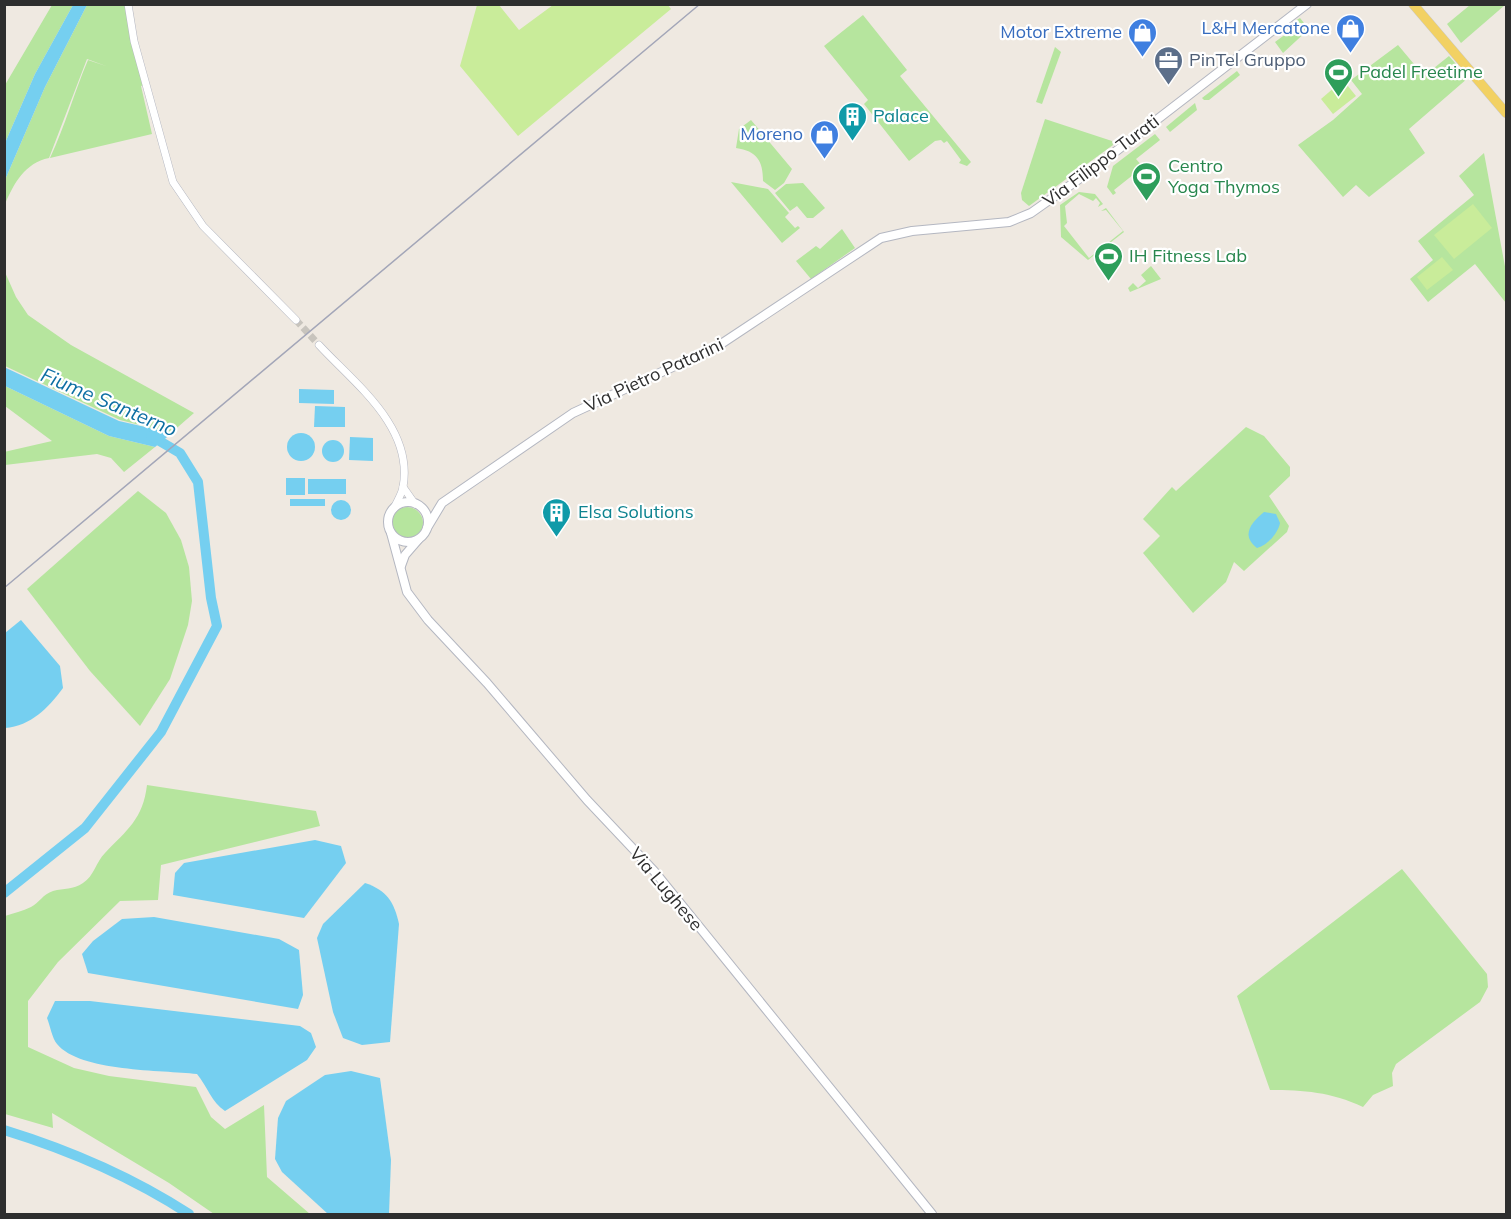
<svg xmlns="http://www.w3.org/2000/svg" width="1511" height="1219" viewBox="0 0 1511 1219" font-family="Mulish,sans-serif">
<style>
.green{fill:#b6e59e}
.pitch{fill:#c9ec9a}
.water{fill:#75cff0}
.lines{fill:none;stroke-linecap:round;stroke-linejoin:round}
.river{stroke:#75cff0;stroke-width:10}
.tertiary-tunnel{stroke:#c8c4bd;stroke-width:7;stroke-dasharray:7 3.5;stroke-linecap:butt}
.tertiary-casing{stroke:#b4b7c1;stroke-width:8}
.secondary-casing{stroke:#b4b7c1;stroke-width:10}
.primary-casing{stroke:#c9c9c9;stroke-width:10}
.tertiary{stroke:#fff;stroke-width:7}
.secondary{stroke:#fff;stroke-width:8}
.primary{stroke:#f2d163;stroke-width:9}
.rail{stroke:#a3a6b8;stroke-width:1.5}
.labels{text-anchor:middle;stroke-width:4.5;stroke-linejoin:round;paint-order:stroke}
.shop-label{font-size:18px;fill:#366cbe;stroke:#fff;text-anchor:end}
.service-label{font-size:18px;fill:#4e5e75;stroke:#fff;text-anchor:start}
.leisure-label{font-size:18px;fill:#27864d;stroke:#fff;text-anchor:start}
.culture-label{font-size:18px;fill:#0d838f;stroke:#fff;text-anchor:start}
.street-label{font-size:18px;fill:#2e2e2e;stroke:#fff}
.water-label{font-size:20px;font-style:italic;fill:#0d6fa3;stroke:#fff}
</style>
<rect width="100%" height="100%" fill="#efe9e1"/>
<g class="green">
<path d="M52,5H73L35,74L5,143V85Z"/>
<path d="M87,5H125L144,85L141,86L152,134L50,158C65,126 74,93 88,60L106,66L87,59L49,158C25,163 14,183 5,204V180L45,87Z"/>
<path d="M1470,5H1505L1461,43L1447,24Z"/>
<path d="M863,15L907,70L900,76L971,162L967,166L959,163L961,160L947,141L944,143L941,140L935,141L909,161L864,104L868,100L824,46Z"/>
<path d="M1300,18L1309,29L1283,53L1275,42L1298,25L1295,21Z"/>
<path d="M1398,45L1424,76L1449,56L1468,78L1409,129L1425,153L1369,197L1356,185L1343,197L1298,145L1333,120L1362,94L1351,80Z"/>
<path d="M1055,47L1061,52L1042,104L1036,102Z"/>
<path d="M1237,71L1240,75L1209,100H1204L1202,98Z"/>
<path d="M1195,103L1197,110L1170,132L1166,127Z"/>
<path d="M1045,119L1112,141L1113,145L1029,206L1022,200L1021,193Z"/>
<path d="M751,120L792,169L784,183L775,190L763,181C763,161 757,151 736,148L739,129Z"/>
<path d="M1155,134L1160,140L1136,159L1143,167L1114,190L1116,193L1113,195L1107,187L1113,166Z"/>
<path d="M1484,153L1506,272V303L1475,264L1428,302L1410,279L1433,260L1418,241L1474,195L1459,176Z"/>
<path d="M731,182L768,189L789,213L785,217L795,228L798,226L800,228L782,243Z"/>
<path d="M803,183L825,208L813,218H807L797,206L790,211L775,193L786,184Z"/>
<path d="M1079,192L1095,194L1103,204L1098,207L1100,203L1096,198L1093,201L1079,194L1065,206L1067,223L1064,226L1089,258L1123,231L1106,210L1101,211L1106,208L1124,232L1088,260L1061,237L1060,205Z"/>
<path d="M842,229L855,248L811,279L796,261L816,246L820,249Z"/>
<path d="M1151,266L1161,279L1130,292L1128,288L1133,283L1138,288L1146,281L1141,275Z"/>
<path d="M4,270L16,297L28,315L71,345L194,413L171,433L120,420L5,366Z"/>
<path d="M5,386L109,436L155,447L124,472L111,458L97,454L5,465L4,452L52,441L5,406Z"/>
<path d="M1246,427L1264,436L1290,467V476L1269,496L1289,526L1287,532L1244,571L1234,562L1226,582L1193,613L1143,553L1160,536L1143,519L1172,487L1176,491Z"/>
<path d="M138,491L166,513L181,540L189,567L192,601L188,625L170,679L140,726L90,671L27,589Z"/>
<circle cx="407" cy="523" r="16"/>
<path d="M147,785L316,811L320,826L161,865L158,900L120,901L58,962L28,1001V1047L74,1068L109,1076L196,1087L211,1117L225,1129L264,1105L267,1177L310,1214H214L169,1183L52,1113L53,1128L5,1114V916C13,913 23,911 31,907C39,903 43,894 53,891C64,888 73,890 83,883C94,876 96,862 105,853C127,830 143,819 147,785Z"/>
<path d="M1402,869L1487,974L1488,987L1480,1002L1396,1064L1392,1073L1393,1086L1373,1095L1363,1107C1331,1092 1304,1090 1270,1090L1237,996Z"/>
</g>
<g class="pitch">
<path d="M668,5L671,9L518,136L460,66L477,5H499L519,30L553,5Z"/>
<path d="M1343,80L1356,96L1333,114L1321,99Z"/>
<path d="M1473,204L1492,228L1454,259L1434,235Z"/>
<path d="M1442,257L1453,270L1427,290L1417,277Z"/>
</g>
<g class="water">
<path d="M73,5H87L45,87L5,180V143L35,74Z"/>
<path d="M4,367L119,421L172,433L155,447L109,436L5,386Z"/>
<path d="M299,389L334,390V404L299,403Z"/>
<path d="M315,406L345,407V427H314Z"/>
<circle cx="301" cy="447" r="14"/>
<path d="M350,437L373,438V461L349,460Z"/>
<circle cx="333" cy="451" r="11"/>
<rect x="286" y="478" width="19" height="17"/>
<rect x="308" y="479" width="38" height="15"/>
<rect x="290" y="499" width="35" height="7"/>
<circle cx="341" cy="510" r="10"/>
<path d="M1264,512L1276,514L1280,523C1278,533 1268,545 1257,548C1240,535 1252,522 1264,512Z"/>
<path d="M21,620L60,666L63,688C48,708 31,726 5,728V633Z"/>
<path d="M315,840L341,846L346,863L304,918L173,895L175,873L184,863Z"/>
<path d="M365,883C386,890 394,901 399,924L390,1042L362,1045L343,1038L333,1012L317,938L323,924Z"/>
<path d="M154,917L279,939L299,950L303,995L298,1009L88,973L82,954L93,941L122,919Z"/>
<path d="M55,1001H90L300,1026L311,1033L316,1047L307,1060L225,1111C212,1103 207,1086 197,1074C162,1070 80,1072 57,1044C52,1038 50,1025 47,1018Z"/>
<path d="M351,1071L380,1078L391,1160L389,1214H328L282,1172L275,1159L278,1118L286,1101L325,1075Z"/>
</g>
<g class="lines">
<g class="river">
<path d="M4,893L85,828L161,732L217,626L211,598L198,482L180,453L151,436"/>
<path d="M4,1130C69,1150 132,1177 189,1214"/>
</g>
<path class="tertiary-tunnel" d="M296,320L319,345"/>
<defs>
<g id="tertiary">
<path d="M128,4L134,41L173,182L203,226L296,320"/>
<path d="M319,345C355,384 414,427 403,487C402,494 397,501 394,508"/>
<path d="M403,487L415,504"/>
</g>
<g id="secondary">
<circle cx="408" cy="522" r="20"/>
<path d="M427,528L442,503L573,413L718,346L881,238L912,231L1009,222L1031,213L1089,172L1307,4"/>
<path d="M391,533L407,592L428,620L487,683L587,800L654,871L932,1214"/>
<path d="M401,566L405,555L418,540"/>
</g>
<path id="primary" d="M1413,4L1506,113"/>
</defs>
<use href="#tertiary" class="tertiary-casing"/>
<use href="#secondary" class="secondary-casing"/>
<use href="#primary" class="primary-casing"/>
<use href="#tertiary" class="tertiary"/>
<use href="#secondary" class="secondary"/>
<use href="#primary" class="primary"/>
<path class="rail" d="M4,588L700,4"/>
</g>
<defs>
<symbol id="shop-pin" viewBox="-11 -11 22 30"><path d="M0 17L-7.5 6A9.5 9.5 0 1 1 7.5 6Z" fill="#3f7fe0" stroke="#fff"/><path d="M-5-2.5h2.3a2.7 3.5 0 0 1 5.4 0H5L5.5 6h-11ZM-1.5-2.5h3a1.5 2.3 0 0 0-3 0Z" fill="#fff"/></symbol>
<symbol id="office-pin" viewBox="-11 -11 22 30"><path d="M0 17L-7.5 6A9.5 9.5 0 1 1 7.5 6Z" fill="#5c6f8a" stroke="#fff"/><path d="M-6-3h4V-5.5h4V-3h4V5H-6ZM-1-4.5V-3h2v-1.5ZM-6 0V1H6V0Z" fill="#fff"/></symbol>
<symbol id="stadium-pin" viewBox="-11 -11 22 30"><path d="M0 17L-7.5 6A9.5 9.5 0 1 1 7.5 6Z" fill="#2e9e5b" stroke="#fff"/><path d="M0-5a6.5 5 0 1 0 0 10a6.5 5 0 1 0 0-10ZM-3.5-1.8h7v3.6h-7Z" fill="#fff"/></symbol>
<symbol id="building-pin" viewBox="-11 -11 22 30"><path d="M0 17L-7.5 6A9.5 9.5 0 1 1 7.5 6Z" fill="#0f9aa8" stroke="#fff"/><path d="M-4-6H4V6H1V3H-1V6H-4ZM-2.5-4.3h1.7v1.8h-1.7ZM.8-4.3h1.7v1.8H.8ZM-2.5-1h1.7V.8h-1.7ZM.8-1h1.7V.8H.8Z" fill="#fff"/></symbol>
</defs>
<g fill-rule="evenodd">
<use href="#shop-pin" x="1334" y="12" width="33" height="45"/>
<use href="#shop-pin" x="1126" y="16" width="33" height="45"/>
<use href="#office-pin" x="1152" y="44" width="33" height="45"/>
<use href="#stadium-pin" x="1322" y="56" width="33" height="45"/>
<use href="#building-pin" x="836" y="100" width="33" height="45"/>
<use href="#shop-pin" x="808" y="118" width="33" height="45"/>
<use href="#stadium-pin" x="1130" y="160" width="33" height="45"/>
<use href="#stadium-pin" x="1092" y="240" width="33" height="45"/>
<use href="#building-pin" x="540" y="496" width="33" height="45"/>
</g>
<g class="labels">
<g class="shop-label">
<text x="1330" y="34">L&amp;H Mercatone</text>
<text x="1122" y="38">Motor Extreme</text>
<text x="803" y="140">Moreno</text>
</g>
<g class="service-label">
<text x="1189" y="66">PinTel Gruppo</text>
</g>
<g class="leisure-label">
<text x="1359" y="78">Padel Freetime</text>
<text x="1168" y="172">Centro<tspan x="1168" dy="21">Yoga Thymos</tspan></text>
<text x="1129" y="262">IH Fitness Lab</text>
</g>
<g class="culture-label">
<text x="873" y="122">Palace</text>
<text x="578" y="518">Elsa Solutions</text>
</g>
<g class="street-label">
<text transform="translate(1101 161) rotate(-37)" y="6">Via Filippo Turati</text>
<text transform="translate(654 375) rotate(-25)" y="6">Via Pietro Patarini</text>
<text transform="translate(666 889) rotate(50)" y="6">Via Lughese</text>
</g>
<g class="water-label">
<text transform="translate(109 402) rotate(23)" y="7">Fiume Santerno</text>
</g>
</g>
<rect width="1511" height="1219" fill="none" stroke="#2e2e2e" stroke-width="12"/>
</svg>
